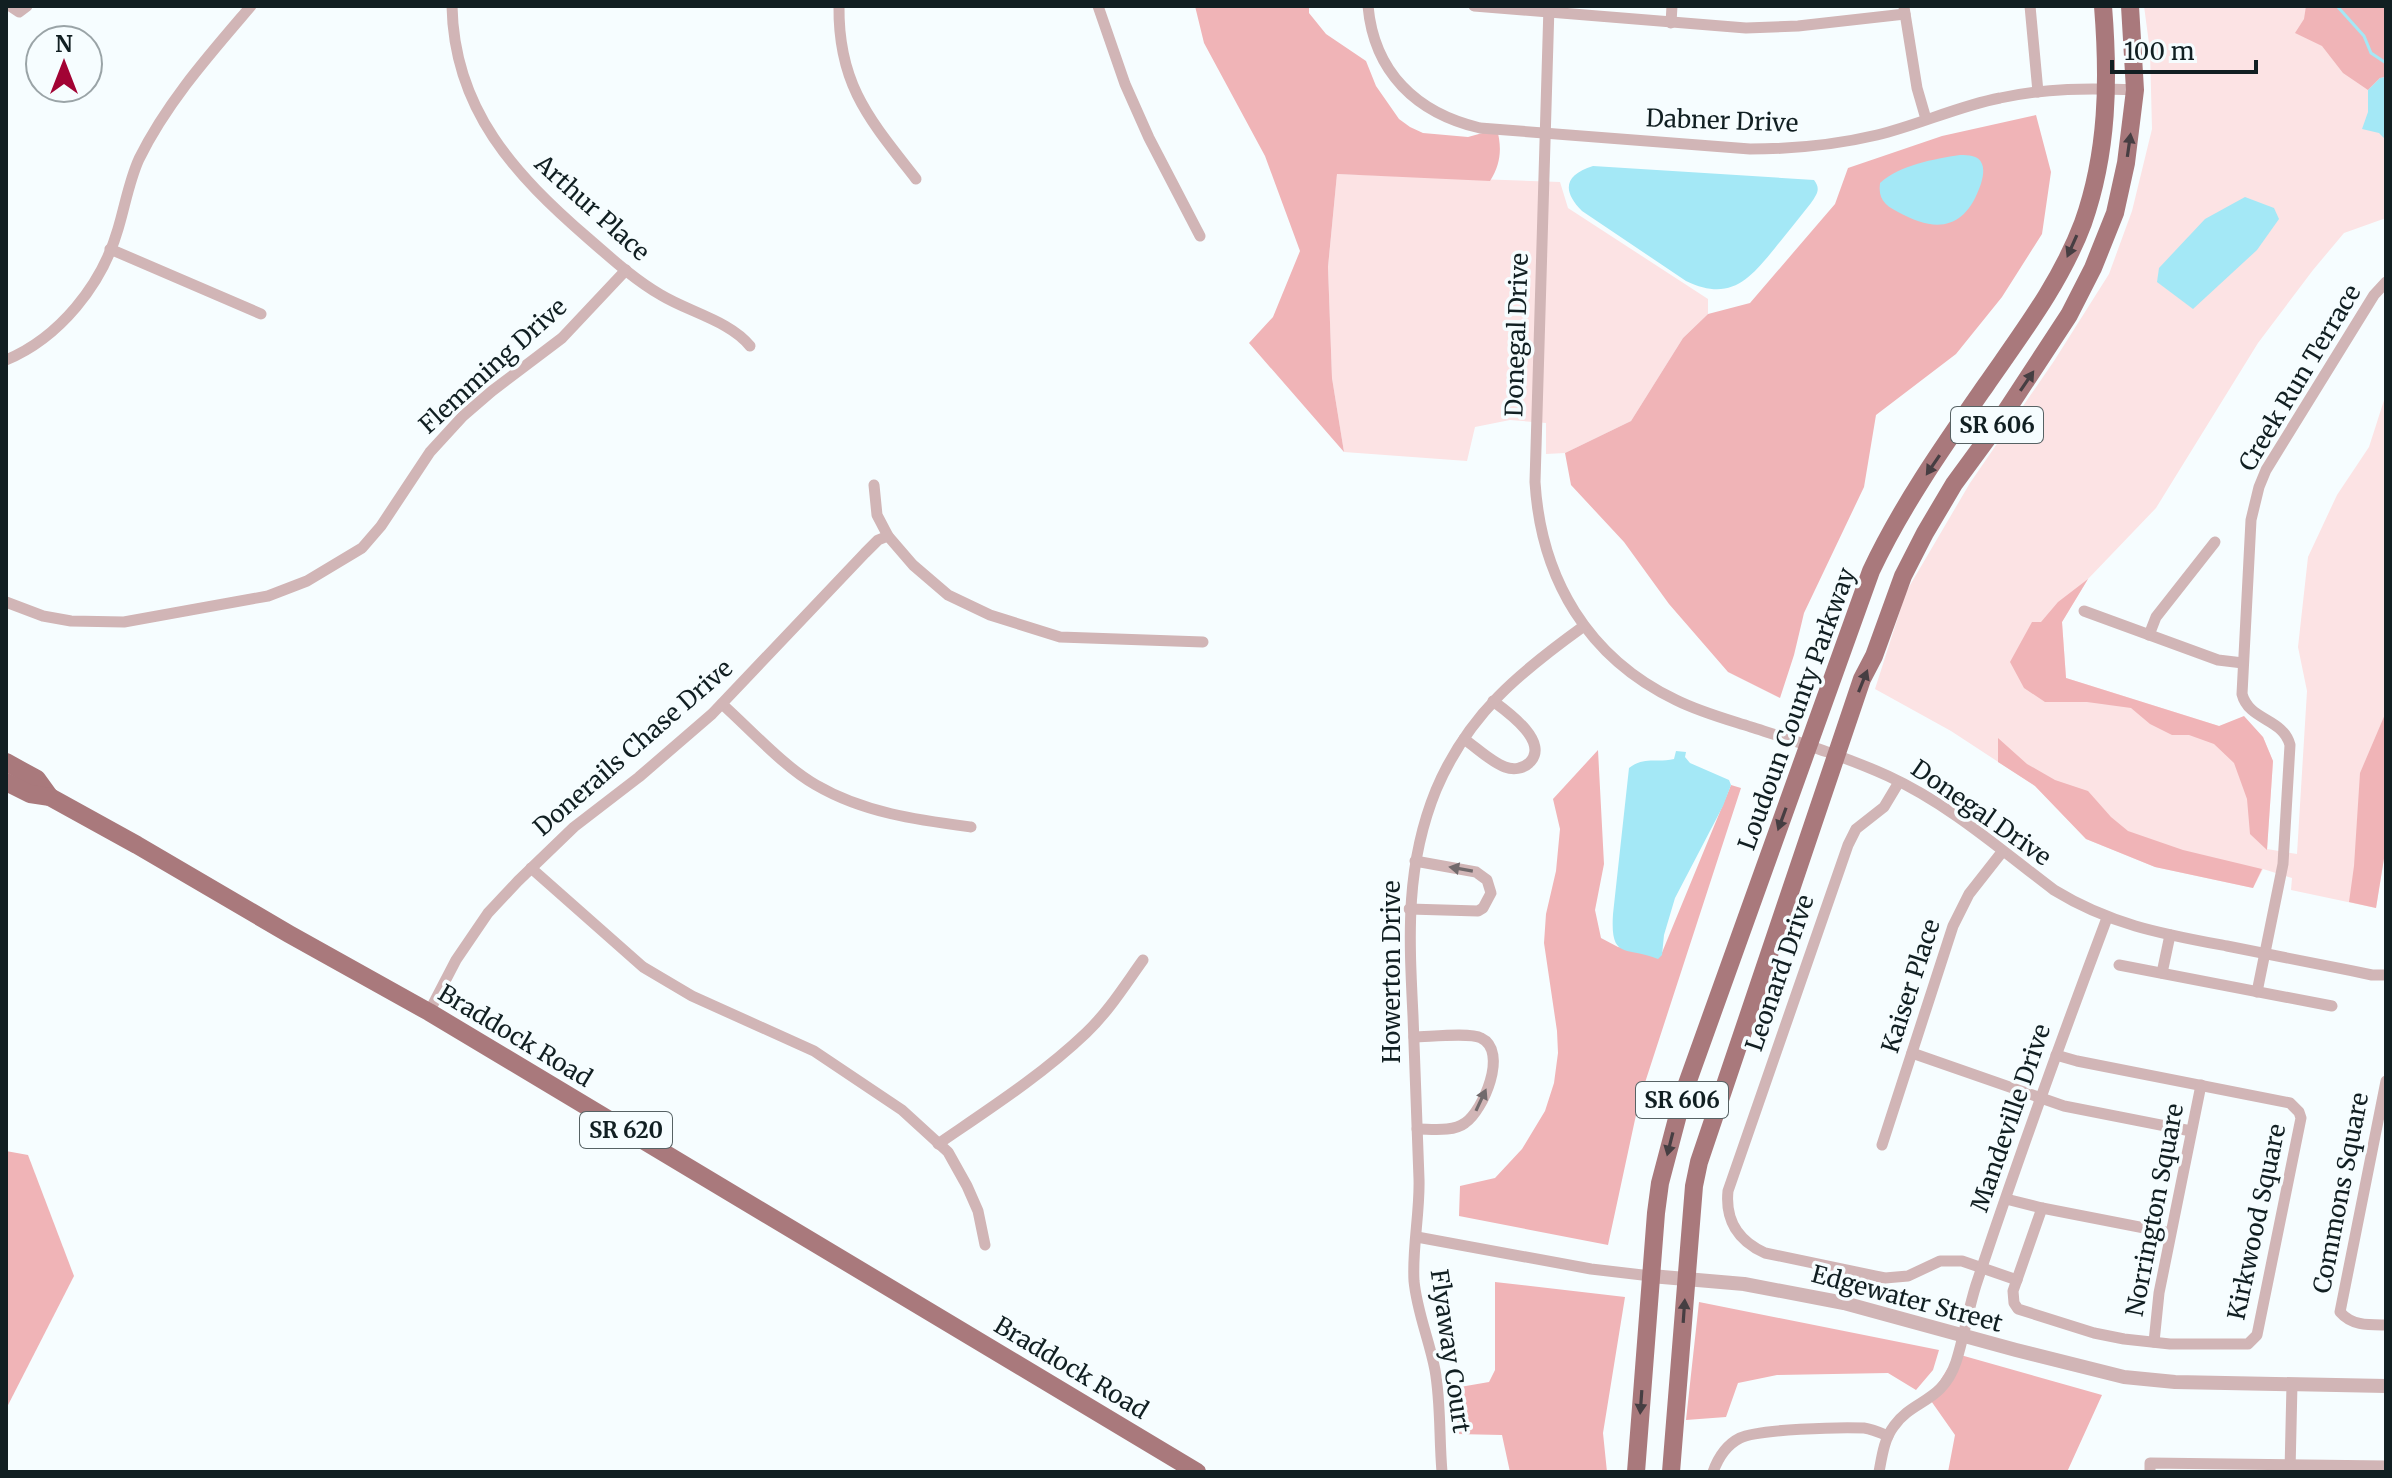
<svg xmlns="http://www.w3.org/2000/svg" width="2392" height="1478" viewBox="0 0 2392 1478" font-family="Merriweather,serif">
<style>
.green{fill:#fce3e4}
.forest{fill:#f0b4b7}
.water{fill:#a4e8f6}
.lines{fill:none;stroke-linecap:round;stroke-linejoin:round}
.stream{stroke:#a4e8f6;stroke-width:3}
.minor{stroke:#d1b5b6;stroke-width:11}
.tertiary{stroke:#d1b5b6;stroke-width:14}
.primary{stroke:#a9797c;stroke-width:18}
.oneway{fill:#463e42}
.oneway2{fill:#716a6c}
.labels{text-anchor:middle;stroke-width:7;stroke-linejoin:round;paint-order:stroke}
.shield{fill:#f6fdff;stroke:#566264;stroke-width:2}
.shield-label{font-size:22px;font-weight:bold;fill:#111f22}
.street-label{font-size:24px;fill:#111f22;stroke:#f6fdff}
</style>
<rect width="100%" height="100%" fill="#f6fdff"/>
<g class="green">
<path d="M2144,6H2386V218L2344,233L2313,270L2258,343L2156,508L2088,579L2062,622L2066,678L2219,726L2263,737L2273,761L2267,849L2297,854L2307,691L2298,647L2308,557L2337,495L2369,447L2386,394V846L2376,908L2291,890L2292,878L2263,869L2253,888L2155,867L2086,839L2035,786L1951,731L1875,689L1906,592L1970,483L2054,361L2109,274L2132,211L2152,129L2150,51Z"/>
<path d="M1337,174L1560,182L1568,208L1708,299V314L1683,338L1631,421L1565,453L1546,454V423L1510,420L1475,427L1467,461L1344,452L1332,378L1328,267Z"/>
</g>
<g class="forest">
<path d="M1195,6H1309V13L1326,34L1366,61L1376,86L1399,119L1410,127L1423,133L1468,137L1497,129C1502,148 1501,164 1490,181L1337,174L1328,267L1332,378L1344,452L1249,343L1273,317L1300,251L1265,156L1204,43Z"/>
<path d="M2306,6H2386V77L2380,78L2368,90L2343,73L2322,46L2295,33L2304,19Z"/>
<path d="M2036,115L2051,172L2042,234L2002,297L1956,354L1876,415L1864,487L1804,613L1794,655L1780,698L1728,672L1669,604L1624,542L1571,485L1565,453L1631,421L1683,338L1708,314L1750,303L1835,204L1848,168L1942,136Z"/>
<path d="M2088,579L2062,622L2066,678L2219,726L2244,716L2263,737L2273,761L2267,850L2250,834L2247,799L2234,763L2214,744L2189,735H2172L2150,724L2131,708L2087,702H2045L2024,688L2010,662L2032,622H2041L2058,602Z"/>
<path d="M2386,712V846L2376,908L2349,902L2354,866L2360,773Z"/>
<path d="M1998,738L2027,764L2055,780L2088,791L2111,817L2128,831L2183,850L2262,869L2253,888L2155,867L2086,839L2035,786L1998,762Z"/>
<path d="M1598,750L1604,864L1595,910L1601,938L1618,947L1661,955L1731,785L1741,788L1639,1101L1608,1245L1459,1216L1460,1186L1495,1178L1522,1149L1545,1111L1554,1083L1558,1053L1557,1031L1544,943L1546,914L1556,871L1560,829L1553,799Z"/>
<path d="M6,1151L28,1155L74,1276L6,1409Z"/>
<path d="M1495,1282L1625,1297L1603,1433L1607,1472H1510L1502,1435L1456,1434L1460,1387L1489,1382L1495,1370Z"/>
<path d="M1699,1302L1939,1350L1933,1370L1916,1390L1888,1373L1777,1375L1738,1383L1726,1417L1686,1420Z"/>
<path d="M1957,1354L2102,1395L2067,1472H1948L1955,1435L1929,1398Z"/>
</g>
<g class="water">
<path d="M2386,77V139H2385L2379,133L2362,129L2368,112V90L2380,78Z"/>
<path d="M1960,155C1968,155 1979,155 1982,164C1985,171 1982,182 1979,189C1963,231 1934,232 1898,212C1884,205 1878,198 1880,183C1900,165 1934,159 1960,155Z"/>
<path d="M1593,166L1814,180C1821,189 1817,194 1811,203C1799,218 1787,233 1775,248C1749,280 1730,302 1686,281L1582,211C1562,191 1564,175 1593,166Z"/>
<path d="M2245,197L2274,208L2279,219L2257,250L2193,309L2157,282L2159,268L2205,219Z"/>
<path d="M1676,751L1686,752L1685,757L1690,763L1729,780L1731,785L1723,806L1675,898L1664,935L1662,955L1658,959C1626,946 1610,961 1613,914L1629,768C1644,756 1658,763 1674,759Z"/>
</g>
<g class="lines">
<path class="stream" d="M2337,6L2364,36L2371,53L2386,63"/>
<g class="minor">
<path d="M10,6L19,12L27,6"/>
<path d="M452,6C454,110 515,175 589,239C612,259 635,280 661,295C689,312 730,321 750,346"/>
<path d="M839,6C838,85 870,120 916,179"/>
<path d="M1098,6L1125,84L1149,138L1200,236"/>
<path d="M1368,6C1374,72 1416,113 1480,128L1750,149C1793,149 1835,145 1877,135C1919,125 1958,106 2000,98C2045,88 2090,88 2135,90"/>
<path d="M1474,6L1746,28L1798,26L1905,14"/>
<path d="M1549,6L1535,482C1541,579 1588,658 1676,700C1700,712 1726,719 1751,727C1798,742 1844,756 1888,776C1949,804 2001,850 2054,890C2111,925 2163,934 2227,946C2276,956 2324,965 2372,975H2386"/>
<path d="M2030,6L2038,92"/>
<path d="M1904,7L1917,88L1926,119"/>
<path d="M1671,23L1672,6"/>
<path d="M110,249L261,314"/>
<path d="M6,360C59,338 102,285 118,229C125,206 129,181 139,159C167,102 210,54 251,6"/>
<path d="M874,485L877,515L888,536L913,565L948,595L990,615L1060,637L1203,642"/>
<path d="M6,602L43,616L71,621L124,622L268,596L307,581L362,548L381,526L430,452L463,416L492,391L562,338L626,270"/>
<path d="M2084,611L2218,660L2243,663"/>
<path d="M2149,635L2156,617L2215,542"/>
<path d="M722,704C751,730 783,766 816,785C864,813 918,820 971,827"/>
<path d="M1464,739C1477,748 1491,762 1505,767C1513,770 1523,769 1529,763C1551,743 1508,712 1493,701"/>
<path d="M1899,782L1884,807L1856,829L1848,845L1728,1191C1725,1220 1738,1241 1765,1253L1885,1278L1908,1276L1940,1261H1962L2017,1280"/>
<path d="M531,868L643,967L692,996L814,1051L902,1110L948,1152L967,1186L978,1211L985,1245"/>
<path d="M1409,909L1478,911L1483,908L1491,893L1487,880L1476,872L1415,861"/>
<path d="M2119,965L2332,1006"/>
<path d="M2162,973L2170,935"/>
<path d="M2257,992L2283,864L2290,745C2283,718 2249,721 2242,694L2251,520L2259,487L2266,470L2374,295L2386,282"/>
<path d="M429,1012L456,960L488,913L518,881L574,827L639,777L712,714L865,553L878,540L888,536"/>
<path d="M1414,1037C1428,1037 1470,1032 1481,1038C1509,1051 1483,1111 1465,1123C1453,1132 1432,1129 1417,1129"/>
<path d="M1912,1053L2064,1106L2191,1131"/>
<path d="M2386,1081L2340,1312C2352,1326 2369,1325 2386,1325"/>
<path d="M938,1144C989,1109 1042,1075 1086,1033C1109,1011 1125,985 1143,960"/>
<path d="M1882,1145L1953,926L1969,894L2002,852"/>
<path d="M2006,1199L2042,1208L2170,1233"/>
<path d="M2042,1208L2013,1291L2014,1303L2018,1309L2094,1333L2124,1339L2170,1344H2248L2257,1335L2301,1118L2299,1112L2290,1103L2077,1061L2056,1055"/>
<path d="M1417,1237L1591,1269L1651,1276"/>
<path d="M2154,1342L2159,1293L2201,1085"/>
<path d="M2290,1471L2292,1384"/>
<path d="M1442,1472C1439,1438 1441,1403 1435,1370C1429,1339 1417,1312 1414,1281C1412,1248 1420,1213 1419,1179C1417,1124 1415,1070 1413,1016C1409,936 1405,866 1436,790C1468,714 1520,672 1584,626"/>
<path d="M1713,1472C1718,1458 1726,1445 1740,1438C1758,1429 1841,1427 1864,1428C1872,1429 1881,1433 1888,1436"/>
<path d="M1879,1472C1882,1456 1884,1439 1894,1426C1913,1399 1942,1403 1956,1362C1964,1337 1968,1310 1976,1285C2017,1162 2061,1040 2107,918"/>
<path d="M2150,1472V1463L2386,1466"/>
</g>
<path class="tertiary" d="M1651,1276L1744,1284L1844,1303L2016,1350L2124,1377L2175,1382L2386,1386"/>
<g class="primary">
<path d="M6,762L37,779L50,797"/>
<path d="M6,782L30,794L50,797L137,845L289,934L429,1012L1197,1472"/>
<path d="M1636,1472L1656,1213L1660,1183L1684,1092L1871,571C1902,505 1945,444 1986,385C2022,333 2061,282 2083,223C2108,152 2109,80 2103,6"/>
<path d="M1671,1472L1694,1186L1699,1162L1862,679L1874,656L1903,576L1925,533L1954,484L1995,428L2069,315L2093,268L2115,213L2126,163L2135,90L2130,6"/>
</g>
</g>
<defs><path id="oneway-solid" d="M-6-.8H1V-3.2L6.5 0L1 3.2V.8H-6Z" transform="scale(2)"/></defs>
<g class="oneway">
<use href="#oneway-solid" transform="translate(2129 145) rotate(-82)"/>
<use href="#oneway-solid" transform="translate(2072 246) rotate(114)"/>
<use href="#oneway-solid" transform="translate(2027 381) rotate(-56)"/>
<use href="#oneway-solid" transform="translate(1933 465) rotate(124)"/>
<use href="#oneway-solid" transform="translate(1863 681) rotate(-68)"/>
<use href="#oneway-solid" transform="translate(1782 819) rotate(110)"/>
<use href="#oneway-solid" transform="translate(1670 1144) rotate(104)"/>
<use href="#oneway-solid" transform="translate(1684 1311) rotate(-86)"/>
<use href="#oneway-solid" transform="translate(1641 1402) rotate(94)"/>
</g>
<g class="oneway2">
<use href="#oneway-solid" transform="translate(1461 869) rotate(-170)"/>
<use href="#oneway-solid" transform="translate(1481 1100) rotate(-65)"/>
</g>
<g class="labels">
<g class="shield">
<rect x="1951" y="407" width="92" height="36" rx="6"/>
<rect x="1636" y="1082" width="92" height="36" rx="6"/>
<rect x="580" y="1112" width="92" height="36" rx="6"/>
</g>
<g class="shield-label">
<text x="1997" y="433">SR 606</text>
<text x="1682" y="1108">SR 606</text>
<text x="626" y="1138">SR 620</text>
</g>
<g class="street-label">
<text transform="translate(1722 121) rotate(2)" y="8">Dabner Drive</text>
<text transform="translate(592 208) rotate(42)" y="8">Arthur Place</text>
<text transform="translate(1517 335) rotate(-88)" y="8">Donegal Drive</text>
<text transform="translate(493 366) rotate(-42)" y="8">Flemming Drive</text>
<text transform="translate(2300 378) rotate(-59)" y="8">Creek Run Terrace</text>
<text transform="translate(1797 709) rotate(-70)" y="8">Loudoun County Parkway</text>
<text transform="translate(633 748) rotate(-41)" y="8">Donerails Chase Drive</text>
<text transform="translate(1981 813) rotate(35)" y="8">Donegal Drive</text>
<text transform="translate(1392 972) rotate(-90)" y="8">Howerton Drive</text>
<text transform="translate(1780 973) rotate(-71)" y="8">Leonard Drive</text>
<text transform="translate(1911 986) rotate(-72)" y="8">Kaiser Place</text>
<text transform="translate(515 1036) rotate(31)" y="8">Braddock Road</text>
<text transform="translate(2011 1118) rotate(-71)" y="8">Mandeville Drive</text>
<text transform="translate(2341 1193) rotate(-79)" y="8">Commons Square</text>
<text transform="translate(2155 1210) rotate(-79)" y="8">Norrington Square</text>
<text transform="translate(2257 1222) rotate(-78)" y="8">Kirkwood Square</text>
<text transform="translate(1907 1299) rotate(15)" y="8">Edgewater Street</text>
<text transform="translate(1450 1351) rotate(82)" y="8">Flyaway Court</text>
<text transform="translate(1071 1368) rotate(31)" y="8">Braddock Road</text>
</g>
</g>
<rect width="2392" height="1478" fill="none" stroke="#111f22" stroke-width="16"/>
<g transform="translate(64 64)"><circle r="38" fill="#f6fdff" stroke="#9aa4a7" stroke-width="2"/>
<path d="M0-6L14 30L0 20L-14 30Z" fill="#a20334"/>
<text y="-12" font-size="22" font-weight="bold" text-anchor="middle" fill="#111f22">N</text>
</g>
<path d="M2112 60v12h144v-12" fill="none" stroke="#111f22" stroke-width="4"/>
<text x="2124" y="60" font-size="24" fill="#111f22" stroke="#f6fdff" stroke-width="6" paint-order="stroke">100 m</text>
</svg>
